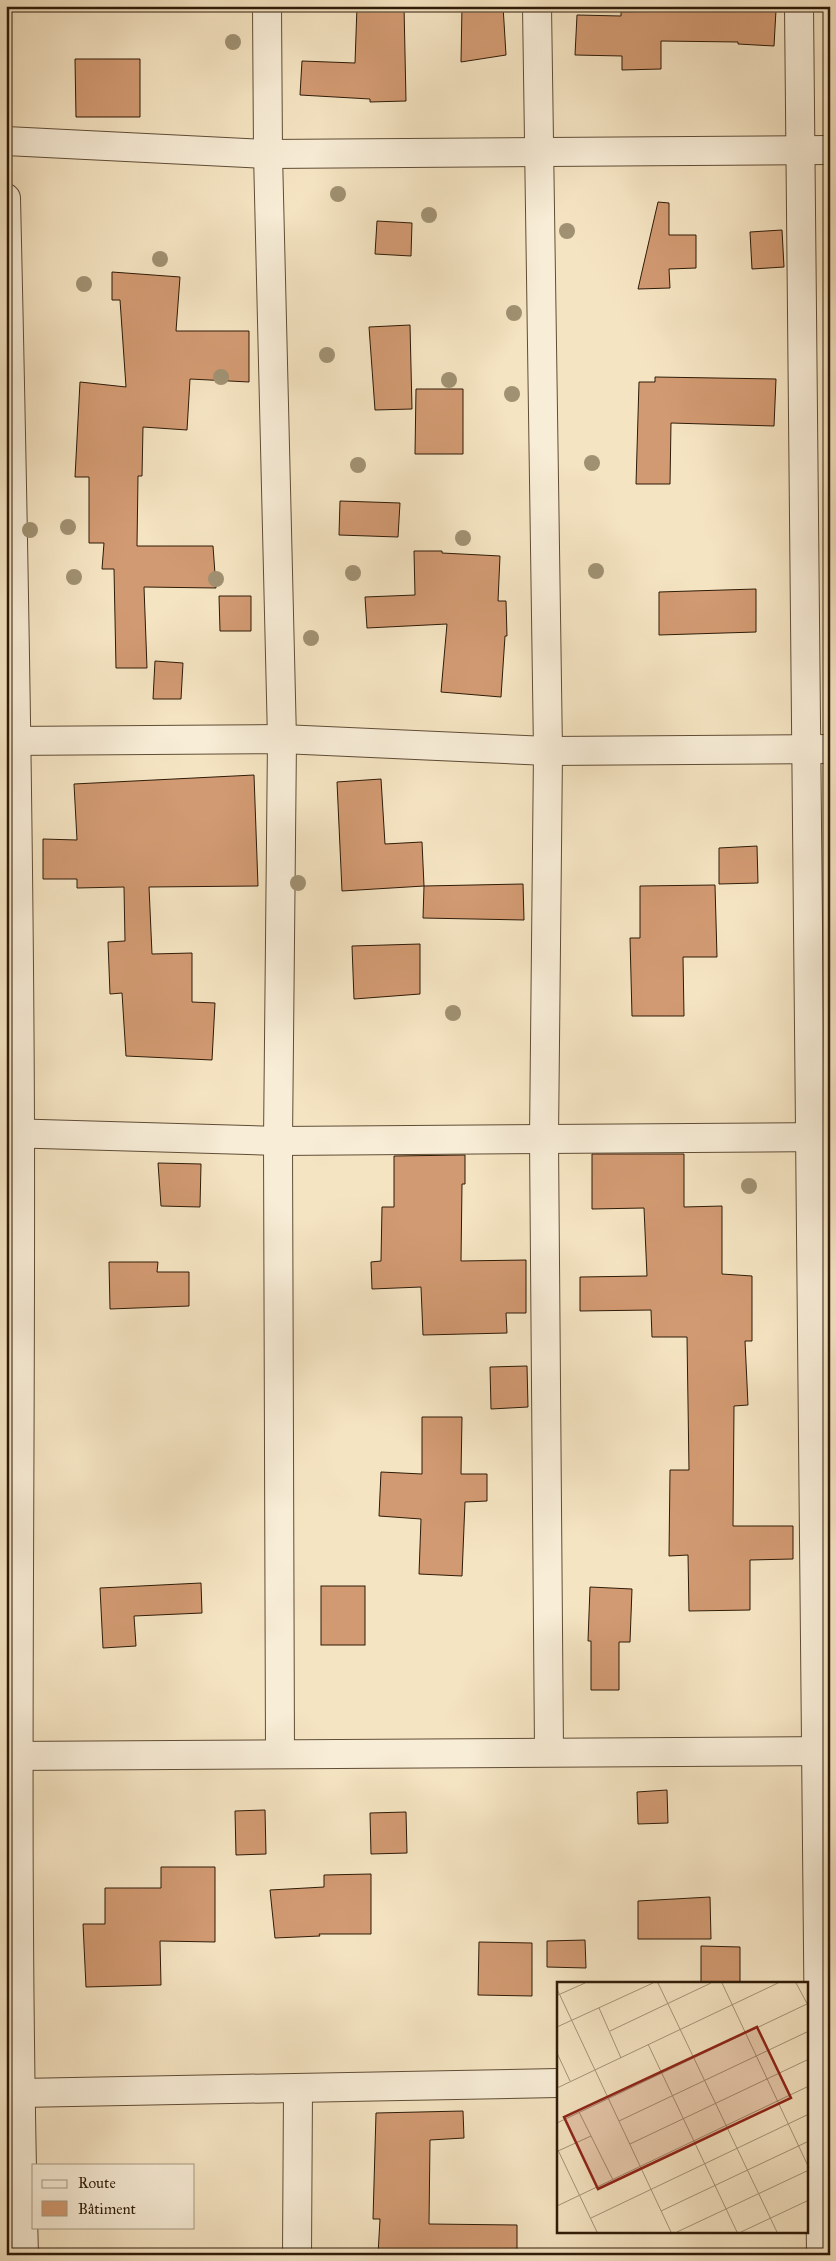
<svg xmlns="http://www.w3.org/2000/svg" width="836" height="2261" viewBox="0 0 836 2261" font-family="'IM FELL Great Primer',serif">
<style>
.building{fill:#d29a72;stroke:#2e1b08}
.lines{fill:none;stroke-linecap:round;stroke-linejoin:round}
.minor-casing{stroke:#604d36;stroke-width:30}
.tertiary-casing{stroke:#604d36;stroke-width:30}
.minor{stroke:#f8edd7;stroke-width:28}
.tertiary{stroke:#f8edd7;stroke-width:28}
.tree{fill:#a09172}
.inset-road{fill:none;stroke:#a59478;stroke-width:1}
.view{fill:#8f2418;fill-opacity:0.15;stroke:#8f2418;stroke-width:2.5}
.inset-edge{fill:none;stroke:#2e1b08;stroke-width:2.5}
</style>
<rect width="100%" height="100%" fill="#f5e4c2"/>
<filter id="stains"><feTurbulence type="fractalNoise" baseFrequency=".004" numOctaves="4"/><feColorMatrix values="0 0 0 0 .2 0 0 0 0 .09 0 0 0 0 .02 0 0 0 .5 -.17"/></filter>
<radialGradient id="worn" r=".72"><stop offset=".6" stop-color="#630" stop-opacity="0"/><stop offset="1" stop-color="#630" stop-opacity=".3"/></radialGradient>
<g class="building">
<path d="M357,6H404L406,101L370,102V99L300,95L302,61L355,63Z"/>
<path d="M462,6H503L506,55L461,62Z"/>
<path d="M678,6L776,10L774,46L738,44V42L661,41V69L622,70V56L575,55L577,15L621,16V12L678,11Z"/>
<path d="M75,59H140V117H76Z"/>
<path d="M658,202L669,203V235H696V268L669,269L670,288L638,289Z"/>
<path d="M377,221L412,223L411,256L375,254Z"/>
<path d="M782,230L784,267L752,269L750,232Z"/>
<path d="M112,272L180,277L176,331H249V382L190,379L187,430L143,427L142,476H138L137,546H213L216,588L144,587L147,668H116L114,569H102L104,543H89V477H75L80,382L126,387L120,300H112Z"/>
<path d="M410,325L412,409L375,410L369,327Z"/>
<path d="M655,377L776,379L774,426L671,423L670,484H636L639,382H655Z"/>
<path d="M416,389H463V454H415Z"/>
<path d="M340,501L400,503L398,537L339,535Z"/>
<path d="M414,551H442V553L500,556L498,601H506L507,636H505L501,697L441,692L447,624L367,628L365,597L415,595Z"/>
<path d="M756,589V632L659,635V592Z"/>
<path d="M219,596H251V631H220Z"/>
<path d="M155,661L183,663L181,699H153Z"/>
<path d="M254,775L258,886L149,887L152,954L192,953V1002L215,1003L212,1060L126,1056L122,993L110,994L108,942L125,941L124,887L77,888V879H43V839L77,840L74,784Z"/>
<path d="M381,779L385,844L422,842L424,886L342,891L337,782Z"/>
<path d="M757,846L758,883L719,884V848Z"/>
<path d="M523,884L524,920L423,918L424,886Z"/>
<path d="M715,885L717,957H683L684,1016H632L630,938H640V886Z"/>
<path d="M420,944V994L354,999L352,946Z"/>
<path d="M592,1154H684V1207L722,1206V1274L752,1276V1341H745L748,1405L734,1406L733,1526H793V1559L750,1560V1610L689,1611L688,1555L669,1556L670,1470H689L687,1337H652L651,1310L580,1311V1277L647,1276L644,1208L592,1209Z"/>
<path d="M465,1155V1184H462L461,1261L526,1260V1313H506L507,1333L423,1335L421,1287L372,1289L371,1262L381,1261L382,1207H394V1156Z"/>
<path d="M158,1163L201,1164L200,1207L161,1206Z"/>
<path d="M109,1262H158L157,1272H189V1306L110,1309Z"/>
<path d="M527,1366L528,1407L491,1409L490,1367Z"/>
<path d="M422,1417H462L461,1474H487V1501L465,1502L462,1576L419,1574L421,1519L379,1516L381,1472L422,1474Z"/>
<path d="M201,1583L202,1613L134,1616L136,1646L103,1648L100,1588Z"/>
<rect x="321" y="1586" width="44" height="59"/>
<path d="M590,1587L632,1589L630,1642H619V1690H591V1641H588Z"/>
<path d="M667,1790L668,1823L638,1824L637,1792Z"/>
<path d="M265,1810L266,1854L236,1855L235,1811Z"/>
<path d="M406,1812L407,1853L371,1854L370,1813Z"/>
<path d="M161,1867H215V1942L160,1941L161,1985L86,1987L83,1924H105V1888H161Z"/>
<path d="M371,1874V1934H319L320,1936L275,1938L270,1890L324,1887V1875Z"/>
<path d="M710,1897L711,1939H638V1901Z"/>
<path d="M585,1940L586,1968L547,1967V1941Z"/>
<path d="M479,1942L532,1943V1996L478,1995Z"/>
<path d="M701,1946L740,1947V1984H701Z"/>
<path d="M463,2111L464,2138L430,2140L429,2224L517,2225V2255H378L380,2219H373L376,2113Z"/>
</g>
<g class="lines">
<defs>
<g id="minor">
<path d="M267,6L268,154L282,739L278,1141L280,1753"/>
<path d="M537,6L548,751L544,1139L549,1752"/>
<path d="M799,6L821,2255"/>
<path d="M6,141L268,154L830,150"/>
<path d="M6,198C13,508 19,818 20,1128C21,1504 14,1879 24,2255"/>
<path d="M6,741L282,739L548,751L830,749"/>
<path d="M6,1133L278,1141L830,1137"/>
<path d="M20,2093L558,2083"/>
<path d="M297,2255L298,2088"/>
</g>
<path id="tertiary" d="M6,1756L830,1751"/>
</defs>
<use href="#minor" class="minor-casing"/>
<use href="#tertiary" class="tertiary-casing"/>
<use href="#minor" class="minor"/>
<use href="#tertiary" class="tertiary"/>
</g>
<g class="tree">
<circle cx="233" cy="42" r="8"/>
<circle cx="338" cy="194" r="8"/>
<circle cx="429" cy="215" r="8"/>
<circle cx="567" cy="231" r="8"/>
<circle cx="160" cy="259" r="8"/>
<circle cx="84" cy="284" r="8"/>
<circle cx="514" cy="313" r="8"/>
<circle cx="327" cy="355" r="8"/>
<circle cx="221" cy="377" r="8"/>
<circle cx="449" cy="380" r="8"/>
<circle cx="512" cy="394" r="8"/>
<circle cx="592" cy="463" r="8"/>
<circle cx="358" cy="465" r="8"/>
<circle cx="68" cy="527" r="8"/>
<circle cx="30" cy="530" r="8"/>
<circle cx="463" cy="538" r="8"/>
<circle cx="596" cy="571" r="8"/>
<circle cx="353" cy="573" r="8"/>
<circle cx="74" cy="577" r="8"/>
<circle cx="216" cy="579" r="8"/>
<circle cx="311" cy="638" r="8"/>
<circle cx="298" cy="883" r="8"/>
<circle cx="453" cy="1013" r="8"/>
<circle cx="749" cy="1186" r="8"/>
</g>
<g transform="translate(557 1982)">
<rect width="251" height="251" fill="#f5e4c2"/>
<path class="inset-road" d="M101,1L220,250M165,1L252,186M239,1L252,25M0,7L114,250M1,13L28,1M42,26L64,76M0,45L96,1M53,49L154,1M91,62L180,250M0,71L13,99M0,106L221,1M22,130L56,198M62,139L252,49M0,141L252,21M73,162L252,77M0,166L40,250M1,169L34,154M0,224L252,104M104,229L252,159M34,236L252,132M120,250L252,188M184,250L252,218"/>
<path class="view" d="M200,45L234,116L41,207L7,135Z"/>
<rect width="251" height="251" class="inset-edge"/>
</g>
<rect width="836" height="2261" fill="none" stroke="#f5e4c2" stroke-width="25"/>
<rect x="8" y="8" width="821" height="2246" fill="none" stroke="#2e1b08" stroke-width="2.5"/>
<rect x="12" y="12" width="811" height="2236" fill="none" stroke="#2e1b08"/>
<rect x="32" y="2164" width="162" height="65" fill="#f8edd7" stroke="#a79984"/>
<rect x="42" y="2180" width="25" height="8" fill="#f8edd7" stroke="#a79984"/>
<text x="78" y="2188" font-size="15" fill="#2e1b08">Route</text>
<rect x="42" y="2201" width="25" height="15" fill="#d29a72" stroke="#a79984"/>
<text x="78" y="2214" font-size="15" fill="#2e1b08">Bâtiment</text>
<rect width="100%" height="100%" filter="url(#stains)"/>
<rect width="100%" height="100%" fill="url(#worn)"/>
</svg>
